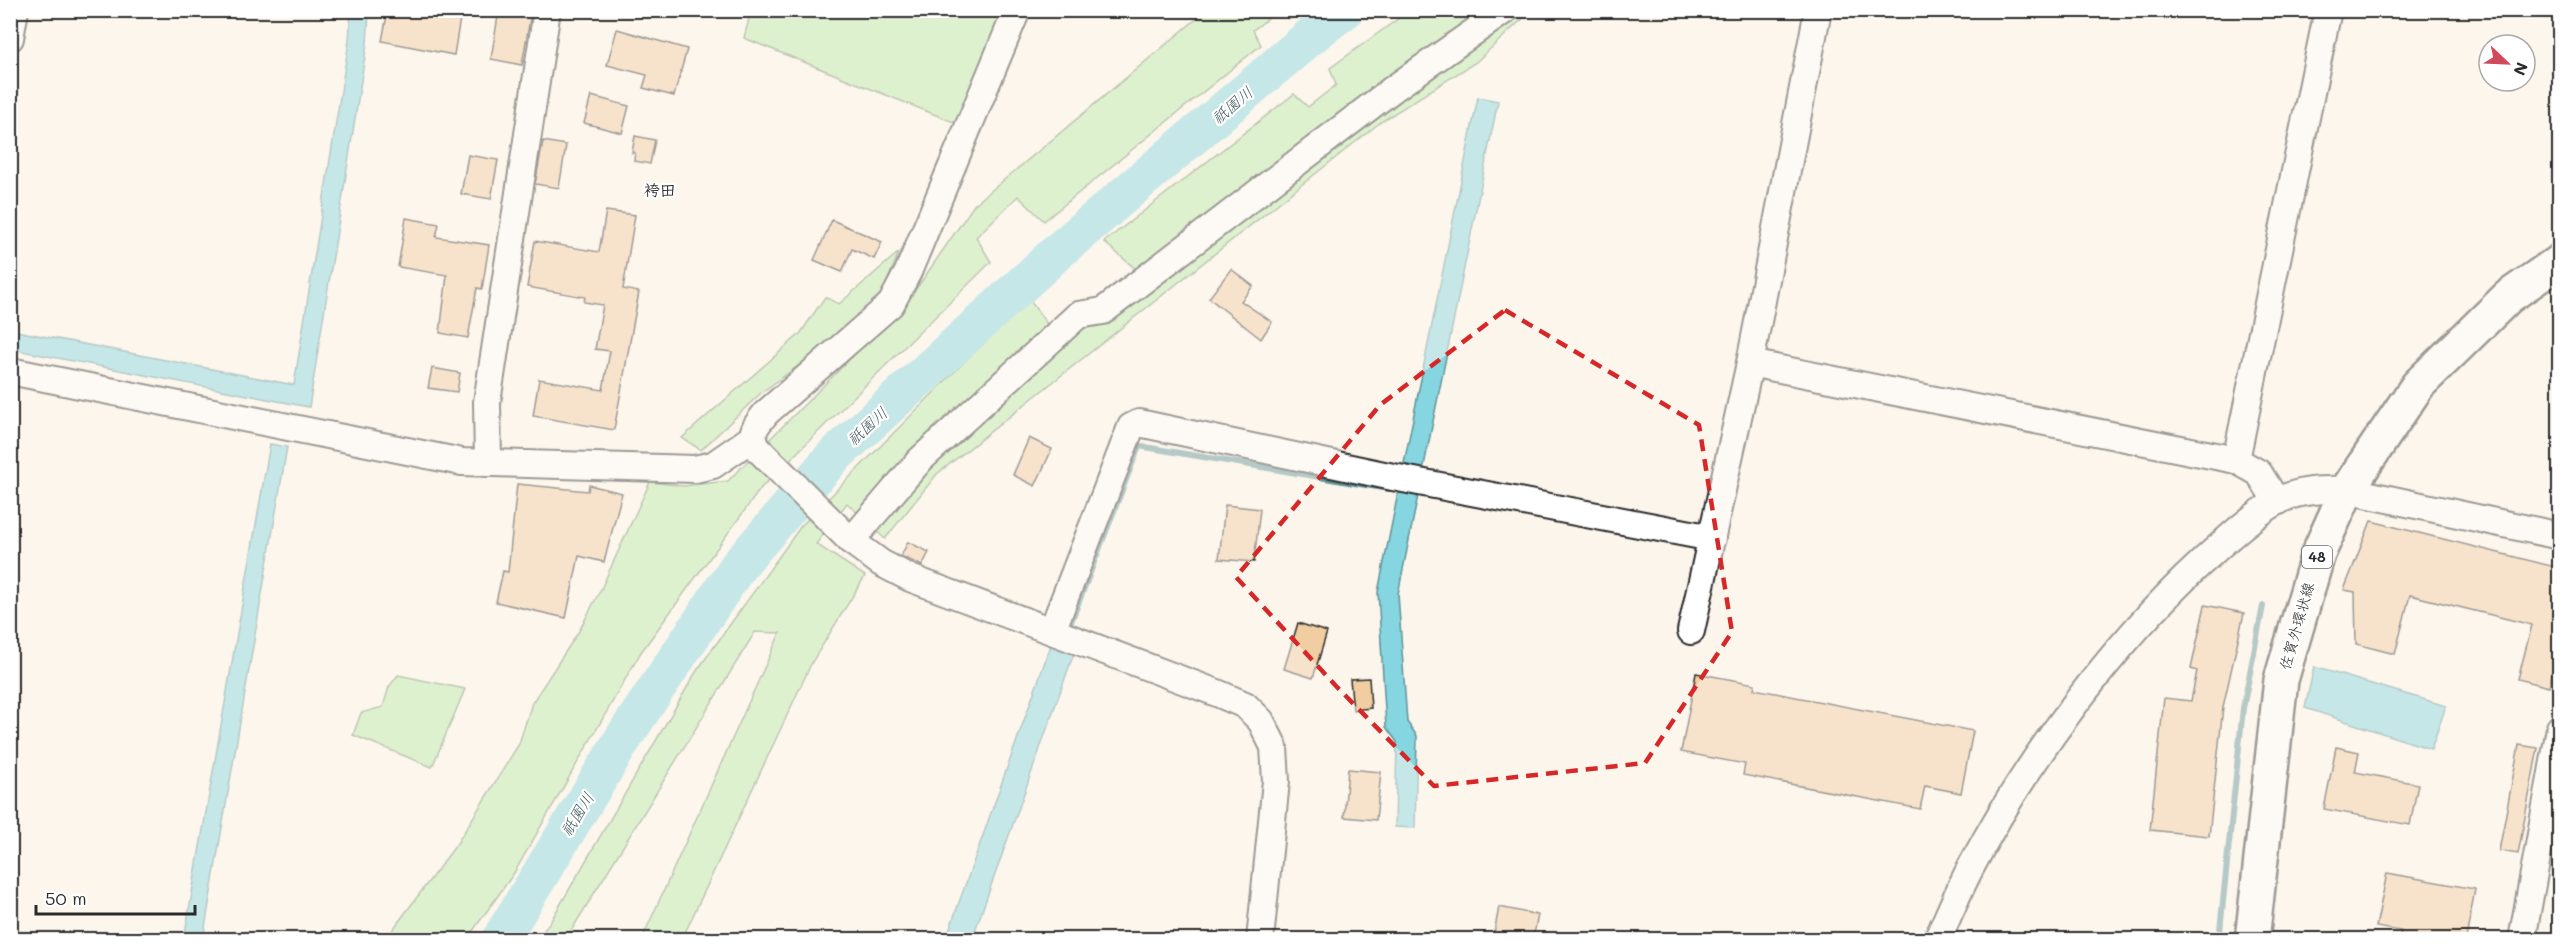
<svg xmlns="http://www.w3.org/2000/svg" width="2570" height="950" viewBox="0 0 2570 950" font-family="Mali,'Klee One',sans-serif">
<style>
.green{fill:#bbecab;stroke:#738c6b;stroke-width:1.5}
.water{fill:#85d6e0;stroke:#619298;stroke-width:1.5}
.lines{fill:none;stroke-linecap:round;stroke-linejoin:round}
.stream{stroke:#619298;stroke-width:6}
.river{stroke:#85d6e0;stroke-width:38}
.building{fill:#f1cda2;stroke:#2b2b2b;stroke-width:1.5}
.minor-casing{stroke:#2b2b2b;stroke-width:30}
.major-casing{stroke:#2b2b2b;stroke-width:38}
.minor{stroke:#fff;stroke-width:26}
.major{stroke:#fff;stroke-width:33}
.marked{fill:none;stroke:#d62828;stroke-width:4.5;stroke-dasharray:12 8;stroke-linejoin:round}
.labels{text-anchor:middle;stroke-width:4.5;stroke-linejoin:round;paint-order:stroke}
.shield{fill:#fff;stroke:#6b6b6b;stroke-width:1.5}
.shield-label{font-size:14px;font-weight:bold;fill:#2b2b2b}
.street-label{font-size:15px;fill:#2b2b2b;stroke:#fff}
.water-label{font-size:16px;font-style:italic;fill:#465e61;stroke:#fff}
.neighbourhood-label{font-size:16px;font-weight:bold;fill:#2b2b2b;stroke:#fff}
</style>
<rect width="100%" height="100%" fill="#fcf5ec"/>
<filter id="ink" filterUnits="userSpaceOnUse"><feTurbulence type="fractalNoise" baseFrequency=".0167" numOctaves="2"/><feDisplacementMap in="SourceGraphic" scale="12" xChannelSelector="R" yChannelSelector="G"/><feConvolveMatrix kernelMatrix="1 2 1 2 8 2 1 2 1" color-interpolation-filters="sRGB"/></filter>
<g filter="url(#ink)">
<g class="green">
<path d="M751,11V10L1002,11L956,123L744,38Z"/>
<path d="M1206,11H1301L1290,19L1278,11L1253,30L1261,45L1044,221L1018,196L976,237L991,262L761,488L641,652L514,873L467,939L385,940L456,845L519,744L532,703L579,631L601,589L650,482L684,486L728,481L908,301L974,205Z"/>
<path d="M1409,11H1531L1476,62L1382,121L937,474L885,539L847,503L816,544L865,576L812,662L682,939H642L780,633L755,632L566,939L537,940L552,919L696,672L801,526L1028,298L1058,339L1152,283L1104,242L1294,94L1308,107L1336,85L1330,68Z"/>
<path d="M899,252L883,291L847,330L762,392L701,450L682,438L800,334L825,297L839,304Z"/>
<path d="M398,675L465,689L432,767L353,735L361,713L383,707L389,687Z"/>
</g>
<g class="water">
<path d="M351,11H369L367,43L309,407L11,349V330L294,385L349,41Z"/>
<path d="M1478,97L1498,101L1398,594L1407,722L1417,736L1415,828L1395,827L1397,742L1386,727L1378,592Z"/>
<path d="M270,444L287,447L203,939H184Z"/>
<path d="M1051,645L1074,653L972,939H946Z"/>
<path d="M2314,667L2446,706L2431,749L2305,708Z"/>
</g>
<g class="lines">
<g class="stream">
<path d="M1071,622L1139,446L1389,489"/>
<path d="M2219,940L2243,708L2263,606"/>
</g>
<path class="river" d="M500,940L626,734L739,565L833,457L1062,248L1317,31L1345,10"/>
</g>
<g class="building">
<path d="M388,10H414L460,18L454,55L382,41Z"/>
<path d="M499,10L531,13L522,65L491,59Z"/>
<path d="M617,29L687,49L674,96L643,88L647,75L607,65Z"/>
<path d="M591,96L629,106L622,133L584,123Z"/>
<path d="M635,136L655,140L650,164L634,161L635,153H632Z"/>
<path d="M543,141L566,145L559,188L535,184Z"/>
<path d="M468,155L498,160L491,199L461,194Z"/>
<path d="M606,211L635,215L623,289L639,292L614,430L533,416L539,379L603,390L610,351L595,349L603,305L584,302L585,297L527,287L535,241L599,252Z"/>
<path d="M406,218L439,224L436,237L489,245L482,289L477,288L468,338L440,333L447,275L398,267Z"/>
<path d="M832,220L882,242L874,259L852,249L842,272L814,260Z"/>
<path d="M1231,269L1253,286L1241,301L1272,322L1261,339L1209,298Z"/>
<path d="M432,368L460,373L457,392L428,388Z"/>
<path d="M1029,438L1052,449L1035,486L1013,475Z"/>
<path d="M517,484L588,491L589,485L622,493L604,562L579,556L566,618L496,602L503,571L508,572Z"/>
<path d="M1225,505L1260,509L1254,562L1219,559Z"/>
<path d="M2371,521L2559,568V628L2554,652H2557L2549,687L2518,679L2532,625L2410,595L2395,654L2356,644L2355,592L2344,590Z"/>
<path d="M908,542L929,552L922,566L901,556Z"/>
<path d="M2205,605L2244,613L2223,707L2209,836L2150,830L2164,698L2191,701L2197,671L2191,669Z"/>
<path d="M1298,623L1327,632L1313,678L1284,669Z"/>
<path d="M1696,673L1755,684L1754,689L1973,731L1961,793L1925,786L1920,809L1743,775L1745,764L1681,752Z"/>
<path d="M1369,678L1371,708L1353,710L1350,679Z"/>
<path d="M2519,745L2538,748L2518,854L2499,851Z"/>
<path d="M2336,747L2359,752L2355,772L2418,784L2410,825L2324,809Z"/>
<path d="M1348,769L1381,772L1376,820L1344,817Z"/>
<path d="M2387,873L2475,889L2466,939H2399L2401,931L2376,927Z"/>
<path d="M1499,907L1538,915L1533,939H1493Z"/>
</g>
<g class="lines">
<defs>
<g id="minor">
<path d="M1017,10L908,272L891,304L766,413C756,426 749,431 757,448L851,541L881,563L910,578L1217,693L1245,705L1261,721L1274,747L1276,781L1260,940"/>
<path d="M10,38L15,10"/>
<path d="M1750,363L2236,460L2259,473L2277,502"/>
<path d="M10,371L462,462L695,469L713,465L752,438"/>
<path d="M2236,460L2328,10"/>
<path d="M488,463L487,402L547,10"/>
<path d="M851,541L920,460L1078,315L1103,311L1393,89L1505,10"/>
<path d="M1052,631L1131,427L1139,423L1393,477L1712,538"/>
<path d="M1691,631L1750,363L1818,10"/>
<path d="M1937,940C1949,915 1959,889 1972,865C2027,760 2114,643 2202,562C2224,542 2249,518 2276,502C2297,490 2323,489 2347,490L2560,536"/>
<path d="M2522,940L2560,728"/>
</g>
<path id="major" d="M2252,940L2281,680L2318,554L2347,490L2418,385L2508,297L2560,261"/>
</defs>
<use href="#minor" class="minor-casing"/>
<use href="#major" class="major-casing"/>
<use href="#minor" class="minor"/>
<use href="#major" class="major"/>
</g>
</g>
<path d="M0 0H2570V950H0ZM1505,310L1699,425L1732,632L1645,763L1434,786L1336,686L1236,577L1380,405Z" fill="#fcf5ec" fill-opacity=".55" fill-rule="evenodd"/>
<path class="marked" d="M1505,310L1699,425L1732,632L1645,763L1434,786L1336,686L1236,577L1380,405Z"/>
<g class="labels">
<rect class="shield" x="2302" y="546" width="30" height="22" rx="4.5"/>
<g class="shield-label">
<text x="2317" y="562">48</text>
</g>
<g class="street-label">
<text transform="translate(2297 626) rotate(-74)" y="5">佐賀外環状線</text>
</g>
<g class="water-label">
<text transform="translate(1232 105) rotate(-40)" y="6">祇園川</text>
<text transform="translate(867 426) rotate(-42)" y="6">祇園川</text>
<text transform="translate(577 814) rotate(-58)" y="6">祇園川</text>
</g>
<g class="neighbourhood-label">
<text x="660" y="196">袴田</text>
</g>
</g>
<rect width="2570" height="950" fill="none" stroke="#fff" stroke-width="36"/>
<rect x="18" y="18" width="2534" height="914" fill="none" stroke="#2b2b2b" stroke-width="2" filter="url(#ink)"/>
<g transform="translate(2507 63) rotate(113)"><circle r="28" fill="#ffffff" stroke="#aaaaaa" stroke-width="1.5"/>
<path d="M0-4.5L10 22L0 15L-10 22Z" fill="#d1495b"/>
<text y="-9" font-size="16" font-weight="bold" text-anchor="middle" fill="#2b2b2b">N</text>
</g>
<path d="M36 905v9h159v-9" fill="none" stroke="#2b2b2b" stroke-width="3"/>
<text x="45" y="905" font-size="18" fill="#2b2b2b" stroke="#ffffff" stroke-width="4.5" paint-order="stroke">50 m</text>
</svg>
